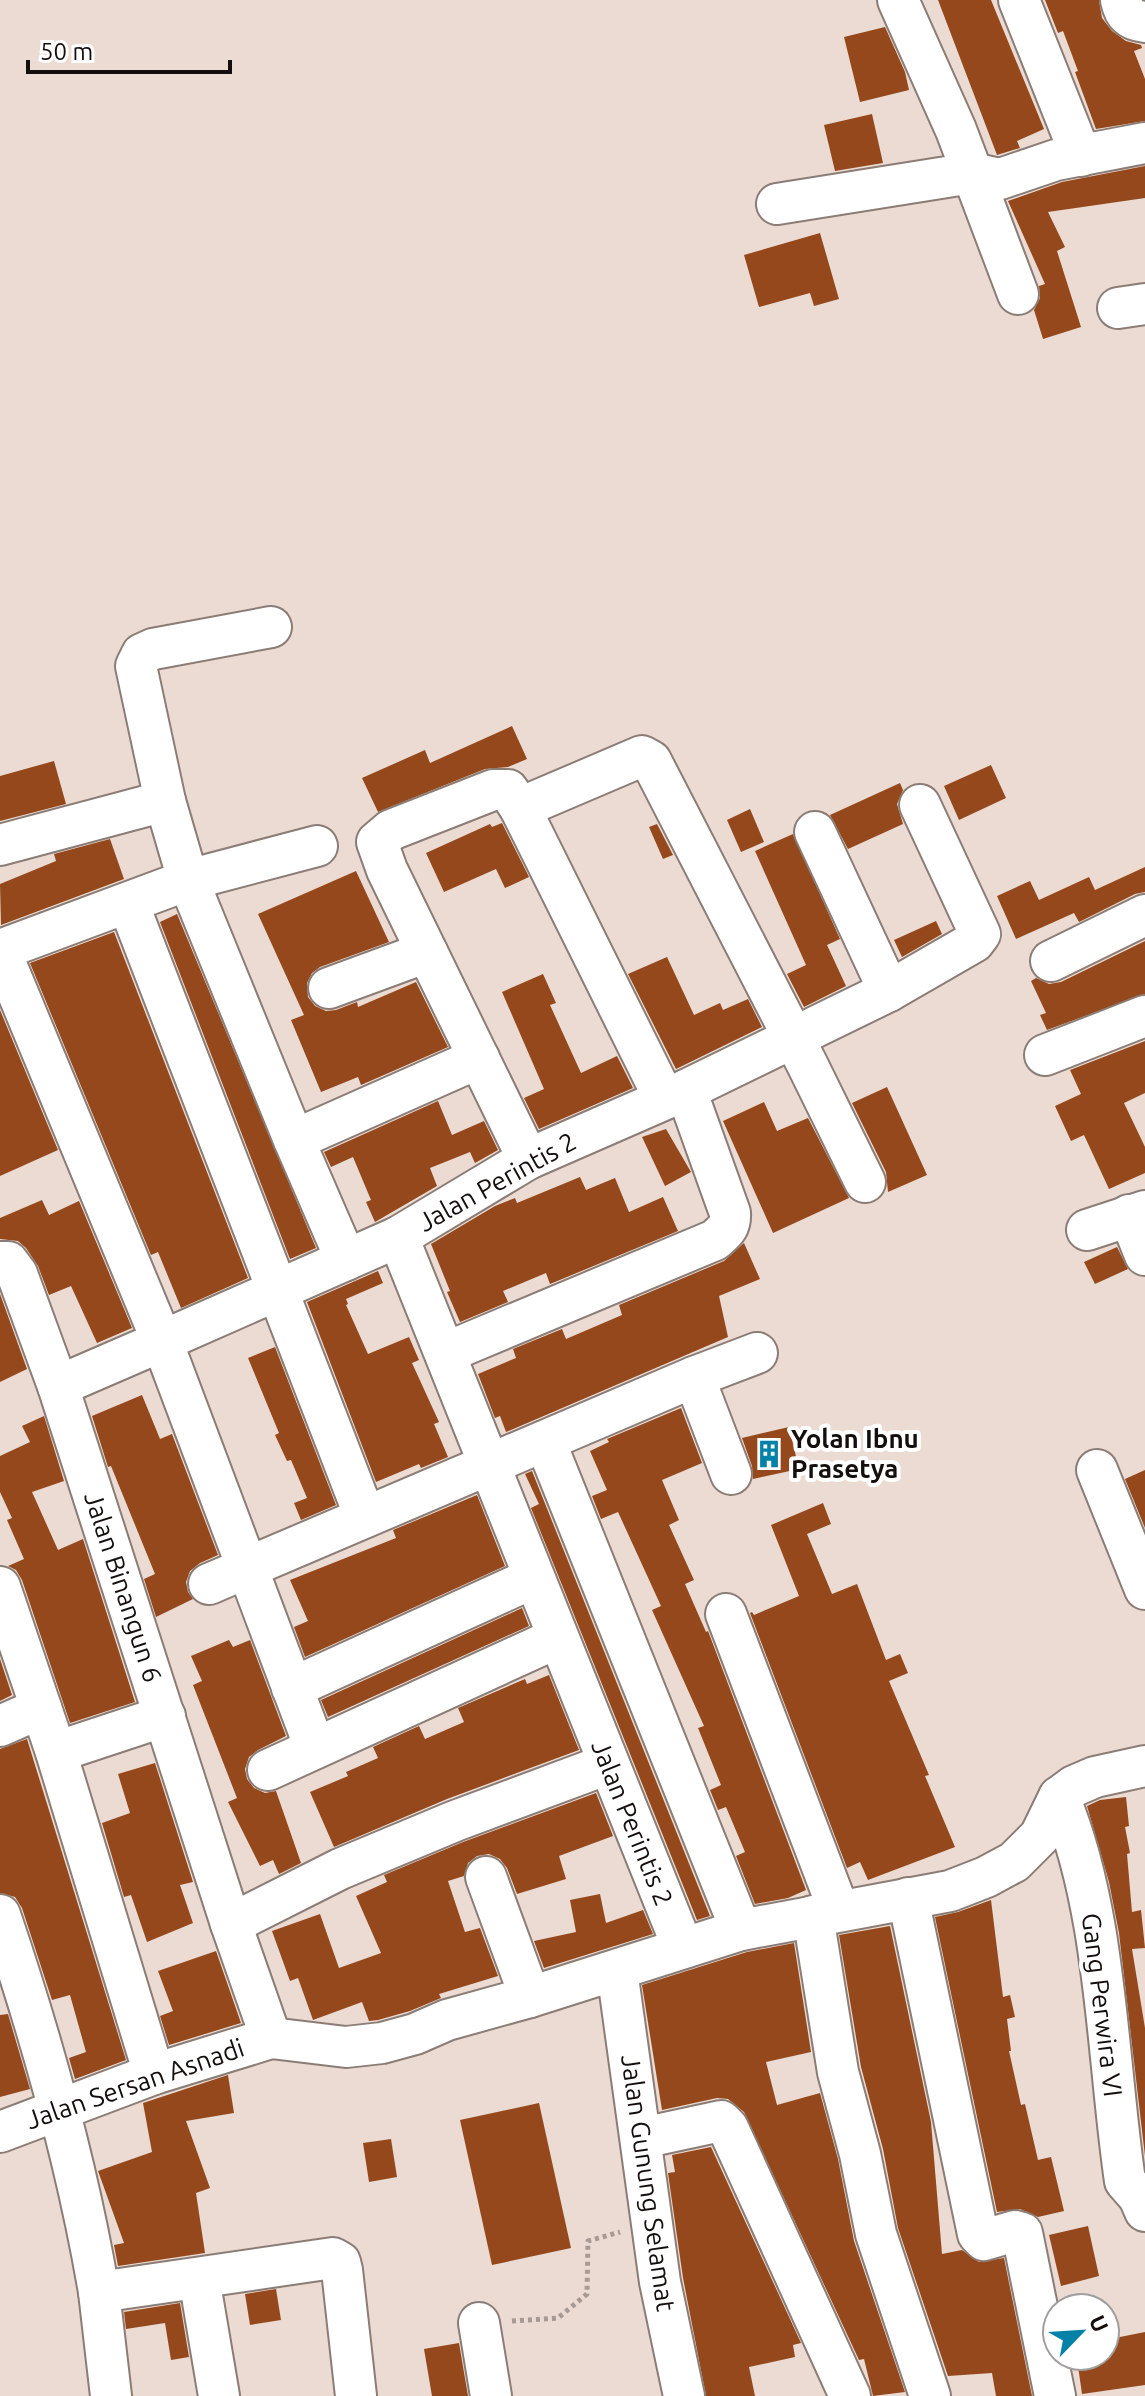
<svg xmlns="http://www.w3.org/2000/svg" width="1145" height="2396" viewBox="0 0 1145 2396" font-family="Ubuntu,sans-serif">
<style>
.building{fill:#95481c}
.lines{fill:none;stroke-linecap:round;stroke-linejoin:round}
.minor-casing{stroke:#8b7d76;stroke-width:44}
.path{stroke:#a79a94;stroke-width:5;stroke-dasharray:4 4;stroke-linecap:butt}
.minor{stroke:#fff;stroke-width:40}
.labels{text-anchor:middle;stroke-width:8;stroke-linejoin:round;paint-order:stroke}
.street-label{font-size:26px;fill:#140e0c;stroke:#fff}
.poi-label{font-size:26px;font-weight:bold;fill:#140e0c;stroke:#fff;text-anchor:start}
</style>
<rect width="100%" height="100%" fill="#ebdbd3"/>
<g class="building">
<path d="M938,0H991L1044,129L1017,141L1020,148L997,155Z"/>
<path d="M1045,0H1099L1102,18L1112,31L1126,41L1141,45L1142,48L1134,51L1145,79V121L1096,129L1075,72L1078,71L1063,31L1058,33Z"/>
<path d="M885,27L905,72L909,90L860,102L844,37Z"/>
<path d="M872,114L883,163L835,171L824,125Z"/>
<path d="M1145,166V198L1048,212L1065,247L1057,251L1081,327L1043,339L1034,310L1040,298L1039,286L1045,284L1008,201L1062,182Z"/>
<path d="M820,233L839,299L814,306L810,293L759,307L744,255Z"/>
<path d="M512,726L527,759L508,767L485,769L378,812L362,778L425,750L430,763Z"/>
<path d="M54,761L66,804L0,821V776Z"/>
<path d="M991,765L1006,798L959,820L944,786Z"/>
<path d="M900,783L903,790L897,804L903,824L848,849L830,815Z"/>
<path d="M750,809L764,842L741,852L727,820Z"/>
<path d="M502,823L529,877L505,888L496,869L444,892L426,853L490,824L492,827Z"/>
<path d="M657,824L673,855L663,859L649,827Z"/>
<path d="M793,834L840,939L827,945L846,986L804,1007L787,974L806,965L755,851Z"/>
<path d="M110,839L124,879L1,925L0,884L56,861L54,854Z"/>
<path d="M1145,867V892L1135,894L1079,922L1074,913L1016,939L997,896L1030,881L1039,900L1089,877L1095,890Z"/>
<path d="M356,871L389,942L320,967L312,973L307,983L308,997L315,1006L326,1011L336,1010L357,1002L358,1007L416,982L448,1047L361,1085L358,1077L321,1092L291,1020L304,1015L258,914Z"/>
<path d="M177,914L316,1248L290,1259L160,922Z"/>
<path d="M936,921L942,934L902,957L894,940Z"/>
<path d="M114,932L248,1278L181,1308L158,1252L151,1255L30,963Z"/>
<path d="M1145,941V994L1047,1030L1040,1015L1046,1013L1031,981L1036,978L1049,984L1061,982Z"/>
<path d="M667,957L694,1015L720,1003L723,1010L748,999L762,1027L676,1069L628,974Z"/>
<path d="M543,974L556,1003L550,1005L581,1073L617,1056L633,1088L539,1129L524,1098L544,1089L502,992Z"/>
<path d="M0,1010L58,1150L0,1176Z"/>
<path d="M1145,1041V1093L1124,1103L1145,1147V1173L1109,1189L1084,1135L1071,1141L1055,1106L1081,1094L1070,1070Z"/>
<path d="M887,1087L927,1175L888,1192L886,1172L852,1103Z"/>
<path d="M438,1101L452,1135L484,1121L498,1150L475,1163L470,1152L430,1168L437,1186L375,1222L366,1202L371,1200L353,1157L331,1167L324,1152Z"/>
<path d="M764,1102L777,1131L808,1118L849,1198L773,1233L723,1121Z"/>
<path d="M666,1129L691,1172L665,1186L642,1137Z"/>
<path d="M580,1177L586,1190L615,1178L629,1212L663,1197L678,1231L550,1284L546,1273L503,1291L508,1302L460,1322L447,1292L450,1291L431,1244L495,1206L515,1198L517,1203Z"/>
<path d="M42,1200L49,1215L79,1201L132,1328L97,1343L71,1286L49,1295L38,1266L26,1248L18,1241L0,1239V1218Z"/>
<path d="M744,1243L760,1279L719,1296L728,1337L506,1432L500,1416L495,1418L478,1374L516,1358L513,1349L562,1329L566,1339L622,1315L619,1305L724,1261Z"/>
<path d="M1117,1247L1128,1269L1095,1284L1084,1262Z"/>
<path d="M378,1271L383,1283L346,1299L348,1304L346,1305L368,1354L409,1337L419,1360L412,1363L439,1422L434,1424L448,1457L421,1468L419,1464L376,1482L307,1302Z"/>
<path d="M0,1294L27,1369L0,1382Z"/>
<path d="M275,1347L336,1505L301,1520L294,1503L307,1498L291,1460L287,1461L275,1435L279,1433L248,1358Z"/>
<path d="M142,1395L160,1439L172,1434L218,1555L200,1563L190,1571L186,1582L188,1592L193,1599L156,1617L144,1579L155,1574L111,1466L108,1467L92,1416Z"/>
<path d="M681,1408L702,1463L662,1480L679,1520L669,1525L694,1580L685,1584L706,1632L708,1631L806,1890L788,1898L755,1904L736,1856L745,1852L726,1807L718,1810L710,1790L721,1785L698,1728L704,1726L652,1610L661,1606L618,1512L601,1519L592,1496L607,1490L590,1451L609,1442L607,1439Z"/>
<path d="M44,1416L64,1481L32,1492L58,1550L83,1539L135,1702L70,1723L22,1580L16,1570L8,1566L24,1559L7,1520L12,1518L0,1492V1456L30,1442L22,1426Z"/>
<path d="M789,1427L799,1469L753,1479L752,1466L742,1438Z"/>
<path d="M1145,1470V1528L1125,1479Z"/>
<path d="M532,1471L710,1916L697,1920L531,1508L539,1504L525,1474Z"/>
<path d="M477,1495L505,1566L305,1657L294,1627L308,1621L290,1580L396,1538L393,1530Z"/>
<path d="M823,1503L831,1524L807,1534L832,1594L857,1584L886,1660L900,1654L908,1673L889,1681L929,1775L925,1776L955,1847L868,1880L860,1862L847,1868L750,1613L752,1612L754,1615L799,1596L771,1525Z"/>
<path d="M522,1608L529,1626L328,1717L321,1700Z"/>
<path d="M229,1640L233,1647L250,1640L286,1736L258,1750L249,1757L245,1769L247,1779L254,1788L265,1793L276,1791L301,1863L279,1874L273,1860L260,1866L228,1802L237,1798L193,1685L202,1681L191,1656Z"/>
<path d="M0,1659L12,1695L0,1701Z"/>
<path d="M549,1675L579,1750L447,1799L334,1847L310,1792L348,1776L346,1772L378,1758L373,1747L419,1726L425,1739L464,1722L458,1708L525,1679L527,1684Z"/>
<path d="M27,1739L126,2060L75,2079L69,2058L86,2052L70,1995L52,2000L22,1908L15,1897L0,1893V1749Z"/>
<path d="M155,1763L193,1882L180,1885L193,1923L147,1942L131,1895L124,1897L102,1823L130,1813L118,1774Z"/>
<path d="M596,1793L613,1836L559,1856L566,1879L517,1894L507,1868L500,1859L489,1854L477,1856L468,1863L464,1876L448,1881L465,1932L480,1928L498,1976L439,1994L441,1998L410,2011L378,2020L369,2021L362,2002L313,2020L298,1978L290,1981L272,1931L320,1914L339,1968L381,1953L356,1896L387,1882L384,1875L463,1842Z"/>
<path d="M1126,1797L1129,1826L1125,1827L1130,1853L1127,1854L1132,1912L1141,1910L1145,1948L1132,1949L1145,2028V2156L1119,1933L1109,1882L1087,1806L1100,1800Z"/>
<path d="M600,1894L606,1923L643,1910L653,1934L544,1968L534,1941L576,1932L570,1900Z"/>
<path d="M991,1900L1003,1997L1010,1995L1015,2017L1007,2019L1011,2051H1009L1021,2105L1025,2104L1038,2160L1051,2157L1064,2211L1038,2217L1020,2209L997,2212L935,1917L958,1912Z"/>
<path d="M890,1926L931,2122L942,2254L962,2250L979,2262L1004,2258L1032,2396H996L992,2373L948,2376L898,2228L883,2149L861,2067L839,1935Z"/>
<path d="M794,1943L811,2052L766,2062L777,2105L820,2093L838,2159L854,2241L905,2392L873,2396L864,2359L859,2360L744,2112L728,2099L717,2098L662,2110L642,1985L747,1952Z"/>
<path d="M216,1951L241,2023L169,2045L160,2016L173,2011L158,1971Z"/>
<path d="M8,2014L30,2089L0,2097V2015Z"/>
<path d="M228,2075L234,2113L186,2121L210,2188L196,2193L205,2253L118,2266L114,2245L124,2243L98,2171L152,2152L143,2103Z"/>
<path d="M539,2103L571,2248L492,2265L460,2120Z"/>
<path d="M391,2139L397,2177L369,2182L363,2143Z"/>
<path d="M711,2147L801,2343L793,2345L795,2357L749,2367L755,2396H706L683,2278L668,2173L675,2172L672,2155Z"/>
<path d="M1088,2226L1099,2276L1061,2286L1049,2235Z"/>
<path d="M276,2289L281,2320L250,2325L245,2294Z"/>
<path d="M180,2303L189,2357L171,2360L165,2323L126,2329L124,2312Z"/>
<path d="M1145,2332V2385L1082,2394L1078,2366L1105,2362V2340Z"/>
<path d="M459,2343L468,2396H432L424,2349Z"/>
</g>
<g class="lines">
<defs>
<g id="minor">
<path d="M898,0L956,130L1018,294"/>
<path d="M1019,0L1081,156"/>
<path d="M1121,0C1124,15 1130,20 1145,22"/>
<path d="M777,204L972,173L1000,179L1056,160L1145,143"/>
<path d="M1118,308L1145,304"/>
<path d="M520,808L642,756L651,761L807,1064L865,1182"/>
<path d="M815,832L889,991"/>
<path d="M0,845L165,801"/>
<path d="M317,846L188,880L294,1140L346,1260"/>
<path d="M128,903L365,1517"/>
<path d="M0,950L188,880L165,801L136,666L142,654L153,649L271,627"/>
<path d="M0,950L162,1341L58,1386"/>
<path d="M1051,961L1145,915"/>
<path d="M329,988L427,952"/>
<path d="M1045,1055L1145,1016"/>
<path d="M294,1140L479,1058"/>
<path d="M528,1159L387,870L377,842L391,830L493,790H508L520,808L664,1098"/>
<path d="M1129,1215L1145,1255"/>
<path d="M1087,1230L1145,1211"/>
<path d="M0,1262H8L17,1274L58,1386L231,1924L271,2038"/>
<path d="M445,1353L715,1240C725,1231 731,1227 730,1213L686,1090"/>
<path d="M694,1377L731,1474"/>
<path d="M545,1441L741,1930"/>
<path d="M1097,1470L1145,1589"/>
<path d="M209,1584L694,1377L757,1353"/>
<path d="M0,1587L56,1752L154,2074"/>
<path d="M726,1614L839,1911"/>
<path d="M292,1688L533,1578"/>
<path d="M0,1726L41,1708"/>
<path d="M315,1748L162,1341L398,1237"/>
<path d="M56,1752L165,1716"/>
<path d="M268,1770L557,1638"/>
<path d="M1059,1797C1107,1911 1107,2058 1125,2181L1139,2197L1145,2211"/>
<path d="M486,1877L530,1997"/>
<path d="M908,1898L978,2234L984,2240L1015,2231L1022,2233L1055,2396"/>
<path d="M0,1915C42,2039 77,2163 99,2292"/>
<path d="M813,1916L838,2072L860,2154L876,2234L930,2396"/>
<path d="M231,1924L340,1869L455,1821L608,1764"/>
<path d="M683,1948L398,1237L528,1159L686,1090L889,991L974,942L980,934L920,805"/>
<path d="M617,1970L660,2282L684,2396"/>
<path d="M0,2132L154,2074L271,2038L346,2047L382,2043L415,2034L447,2020L530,1997L741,1930L950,1891L986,1877L1014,1862L1040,1836L1059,1797L1074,1786L1095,1777L1145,1766"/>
<path d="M642,2138L721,2121L728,2128L850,2396"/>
<path d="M199,2278L219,2396"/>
<path d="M479,2323L491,2396"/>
<path d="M111,2396L99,2292L333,2258L340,2262L342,2270L356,2396"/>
</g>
</defs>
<use href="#minor" class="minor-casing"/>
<path class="path" d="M512,2321L558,2318L587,2294L588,2241L620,2232"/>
<use href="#minor" class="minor"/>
</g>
<defs>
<symbol id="building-bare" viewBox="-9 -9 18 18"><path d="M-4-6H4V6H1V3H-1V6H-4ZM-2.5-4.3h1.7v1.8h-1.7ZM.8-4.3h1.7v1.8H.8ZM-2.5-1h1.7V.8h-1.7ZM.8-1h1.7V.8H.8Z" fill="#0381a6" stroke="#fff" stroke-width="2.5" paint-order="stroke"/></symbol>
</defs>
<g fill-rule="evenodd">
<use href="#building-bare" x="749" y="1434" width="40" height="40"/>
</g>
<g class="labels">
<g class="street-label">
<text transform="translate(497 1182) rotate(-29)" y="9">Jalan Perintis 2</text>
<text transform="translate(123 1587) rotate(72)" y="9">Jalan Binangun 6</text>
<text transform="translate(632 1823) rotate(68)" y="9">Jalan Perintis 2</text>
<text transform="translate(1102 2005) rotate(83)" y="9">Gang Perwira VI</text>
<text transform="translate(135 2084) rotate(-19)" y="9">Jalan Sersan Asnadi</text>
<text transform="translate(648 2183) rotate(82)" y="9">Jalan Gunung Selamat</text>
</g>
<g class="poi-label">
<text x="791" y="1448">Yolan Ibnu<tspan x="791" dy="30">Prasetya</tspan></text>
</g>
</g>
<g transform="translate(1081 2332) rotate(65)"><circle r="38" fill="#ffffff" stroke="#a19f9e" stroke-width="2"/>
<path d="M0-6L14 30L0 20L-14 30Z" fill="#0381a6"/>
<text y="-12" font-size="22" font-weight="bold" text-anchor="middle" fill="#140e0c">U</text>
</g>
<path d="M28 60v12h202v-12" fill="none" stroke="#140e0c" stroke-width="4"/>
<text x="40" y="60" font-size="24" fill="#140e0c" stroke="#ffffff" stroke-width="6" paint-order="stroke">50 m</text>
</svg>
